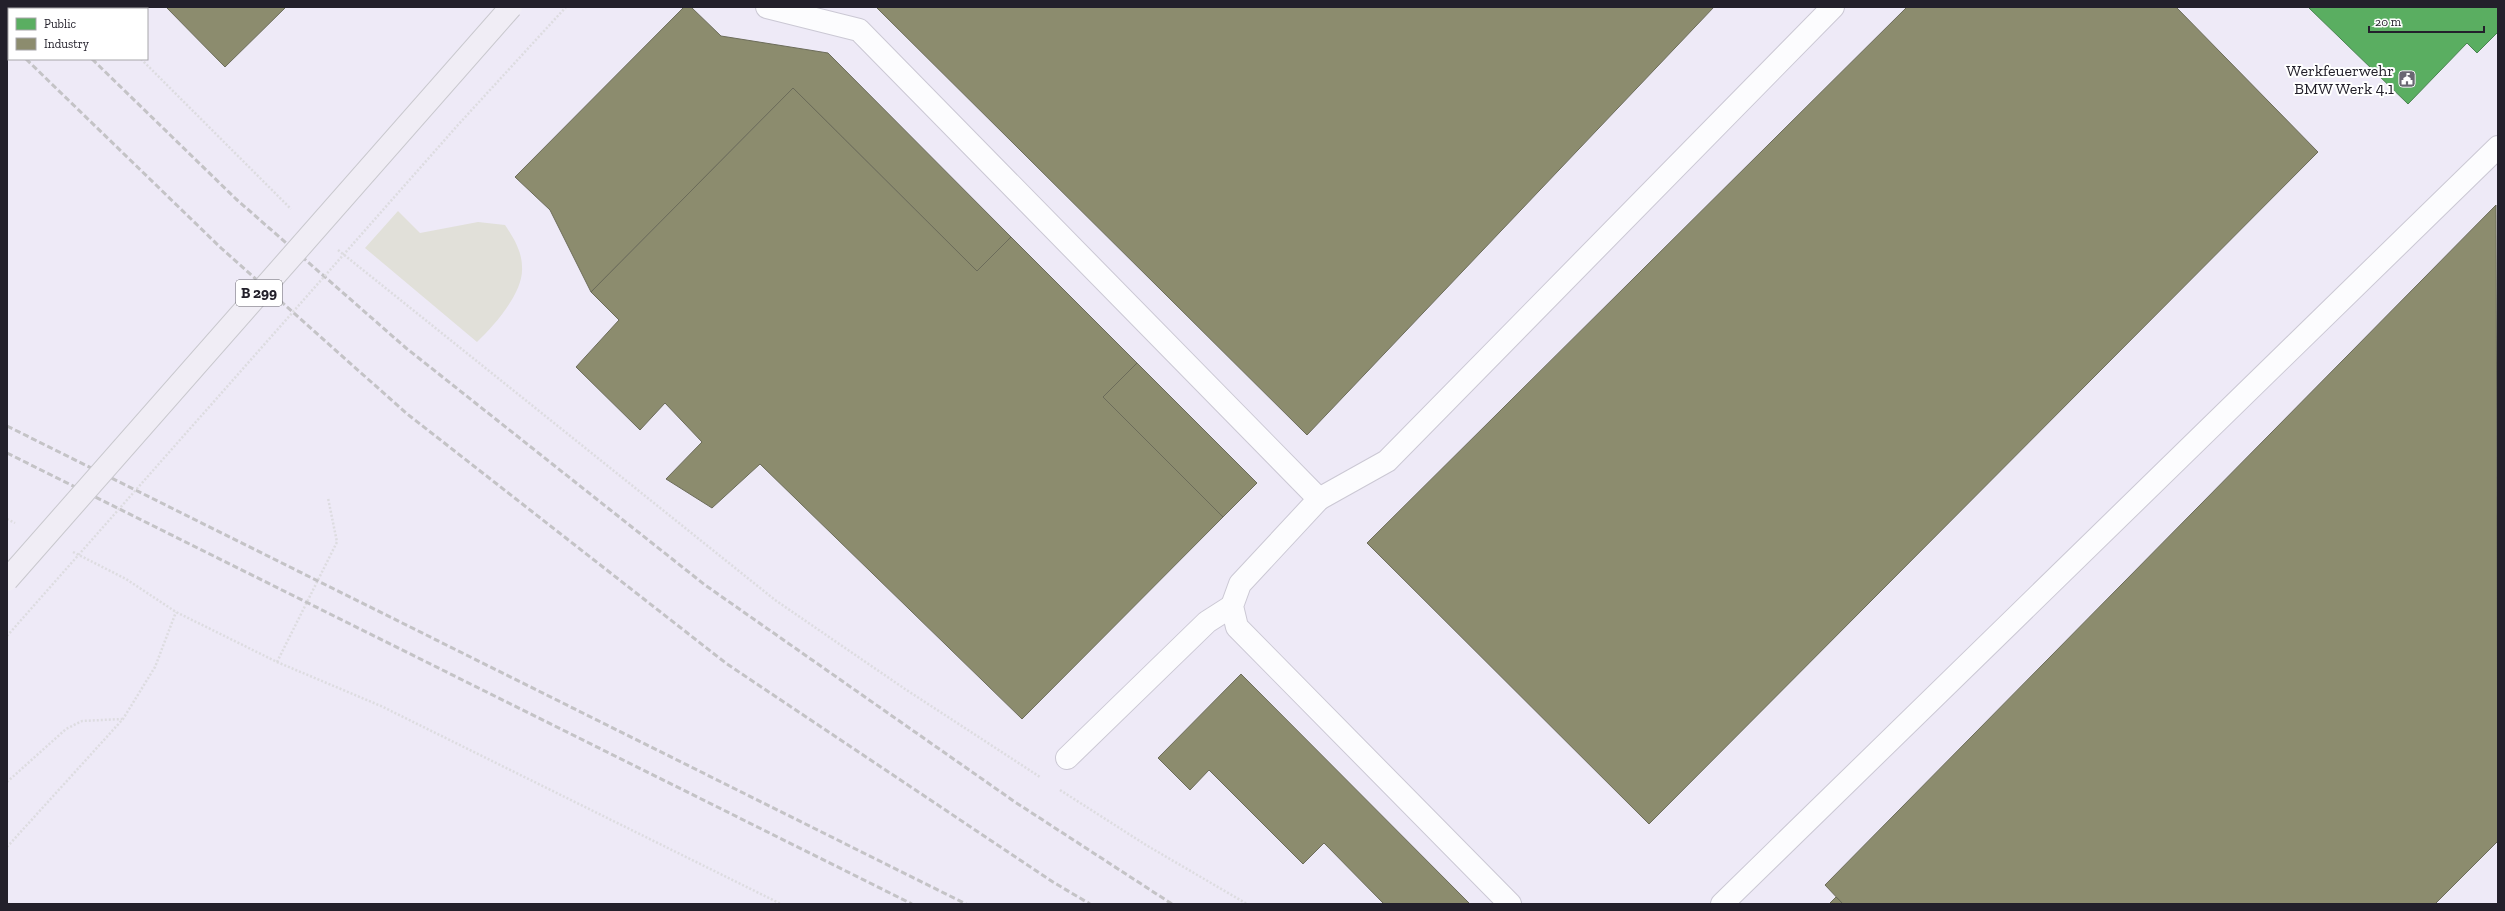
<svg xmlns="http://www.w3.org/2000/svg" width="2505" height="911" viewBox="0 0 2505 911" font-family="'Zilla Slab',serif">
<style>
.green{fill:#e1e0d9}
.public{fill:#5aae61;stroke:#4a8351}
.industry{fill:#8c8c6e;stroke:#6c6c5a}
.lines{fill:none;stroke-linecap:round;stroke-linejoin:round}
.minor-casing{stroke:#cbc8d4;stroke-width:24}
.path{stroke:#dddce0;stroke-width:2.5;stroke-dasharray:2 2;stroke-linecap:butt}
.minor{stroke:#fcfcfe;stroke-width:22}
.rail{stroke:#c4c3c6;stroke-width:3;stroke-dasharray:6 3;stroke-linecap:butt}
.major-bridge-casing{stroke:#c8c7cd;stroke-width:24;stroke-linecap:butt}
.path-bridge{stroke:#dddce0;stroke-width:2.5;stroke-dasharray:2 2;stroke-linecap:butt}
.major-bridge{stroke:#f0edf5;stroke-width:22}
.labels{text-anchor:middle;stroke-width:4;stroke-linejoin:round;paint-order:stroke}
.shield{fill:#fff;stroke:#65636b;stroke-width:1}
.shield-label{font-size:15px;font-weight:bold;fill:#23202b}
.poi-label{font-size:16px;fill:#23202b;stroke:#fff;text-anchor:end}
</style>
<rect width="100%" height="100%" fill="#eeeaf7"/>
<path class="green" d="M398,211L420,233L478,222L505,225C513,237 522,251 522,267C524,292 494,326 477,342L365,248Z"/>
<path class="public" d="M2308,7H2498V32L2477,53L2467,43L2408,104Z"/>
<g class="industry">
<path d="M166,7H286L225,67Z"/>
<path d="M684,7H691L721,36L828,53L1011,237L977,271L793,88L591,292L550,210L515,177Z"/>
<path d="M876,7H1714L1307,435Z"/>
<path d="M1907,7H2176L2318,152L1649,824L1367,543Z"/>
<path d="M793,88L977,271L1011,237L1137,363L1103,397L1223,517L1022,719L760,464L712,508L666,479L702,442L665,403L640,430L576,367L619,320L591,292Z"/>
<path d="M2496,205L2498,841L2435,904H1843L1825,885Z"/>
<path d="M1137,363L1257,483L1223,517L1103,397Z"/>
<path d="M1241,674L1470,904H1384L1324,843L1303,864L1209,770L1190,790L1158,758Z"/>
<path d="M1836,897L1843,904H1829Z"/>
</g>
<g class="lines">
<defs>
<g id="minor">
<path d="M767,7L859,30L1319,499L1240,584L1232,606L1237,627L1510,904"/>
<path d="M1319,499L1387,461L1833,7"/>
<path d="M1067,758L1207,622L1232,606"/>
<path d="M1722,904L2498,147"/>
</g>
</defs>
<use href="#minor" class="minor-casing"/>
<g class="path">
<path d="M89,7L91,9"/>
<path d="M141,59L291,209"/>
<path d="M338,250L775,600L905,689L1040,777"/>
<path d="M7,519L15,523"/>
<path d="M73,552L126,579L176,612L277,662L381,706L781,904"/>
<path d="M277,662L337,542L328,498"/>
<path d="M7,782L66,729L82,721L122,719"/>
<path d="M1060,790L1146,845L1247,904"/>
<path d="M7,847L123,719L155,667L176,612"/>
</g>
<use href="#minor" class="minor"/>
<g class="rail">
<path d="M40,7L41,9"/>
<path d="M7,39L9,41"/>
<path d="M26,59L221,248L406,413L727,664L1053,882L1090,904"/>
<path d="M92,59L236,199L406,348L705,585L1015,802L1172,904"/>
<path d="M7,426L966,904"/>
<path d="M7,453L912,904"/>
</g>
<defs>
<path id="major-bridge" d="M7,580L511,7"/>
</defs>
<use href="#major-bridge" class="major-bridge-casing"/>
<path class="path-bridge" d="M7,636L457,126L566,7"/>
<use href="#major-bridge" class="major-bridge"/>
</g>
<defs>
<symbol id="civic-square" viewBox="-11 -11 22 22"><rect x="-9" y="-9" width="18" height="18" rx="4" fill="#6a6772" stroke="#fff"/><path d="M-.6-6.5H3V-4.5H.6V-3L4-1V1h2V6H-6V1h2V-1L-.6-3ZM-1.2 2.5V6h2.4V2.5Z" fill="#fff"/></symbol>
</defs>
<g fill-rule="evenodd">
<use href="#civic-square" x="2397" y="69" width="20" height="20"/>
</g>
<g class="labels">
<rect class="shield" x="236" y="280" width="46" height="26" rx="3"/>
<g class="shield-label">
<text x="259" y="298">B 299</text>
</g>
<g class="poi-label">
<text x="2394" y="76">Werkfeuerwehr<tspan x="2394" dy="18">BMW Werk 4.1</tspan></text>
</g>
</g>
<rect width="2505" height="911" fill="none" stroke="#23202b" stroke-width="16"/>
<rect x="8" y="8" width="140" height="52" fill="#ffffff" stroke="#a7a6aa"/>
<rect x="16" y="18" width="20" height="12" fill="#5aae61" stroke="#a7a6aa"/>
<text x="44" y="28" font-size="12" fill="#23202b">Public</text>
<rect x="16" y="38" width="20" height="12" fill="#8c8c6e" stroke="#a7a6aa"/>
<text x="44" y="48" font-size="12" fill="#23202b">Industry</text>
<path d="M2369 26v6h115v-6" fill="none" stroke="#23202b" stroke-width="2"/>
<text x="2375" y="26" font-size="12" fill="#23202b" stroke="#ffffff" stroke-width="3" paint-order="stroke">20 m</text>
</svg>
